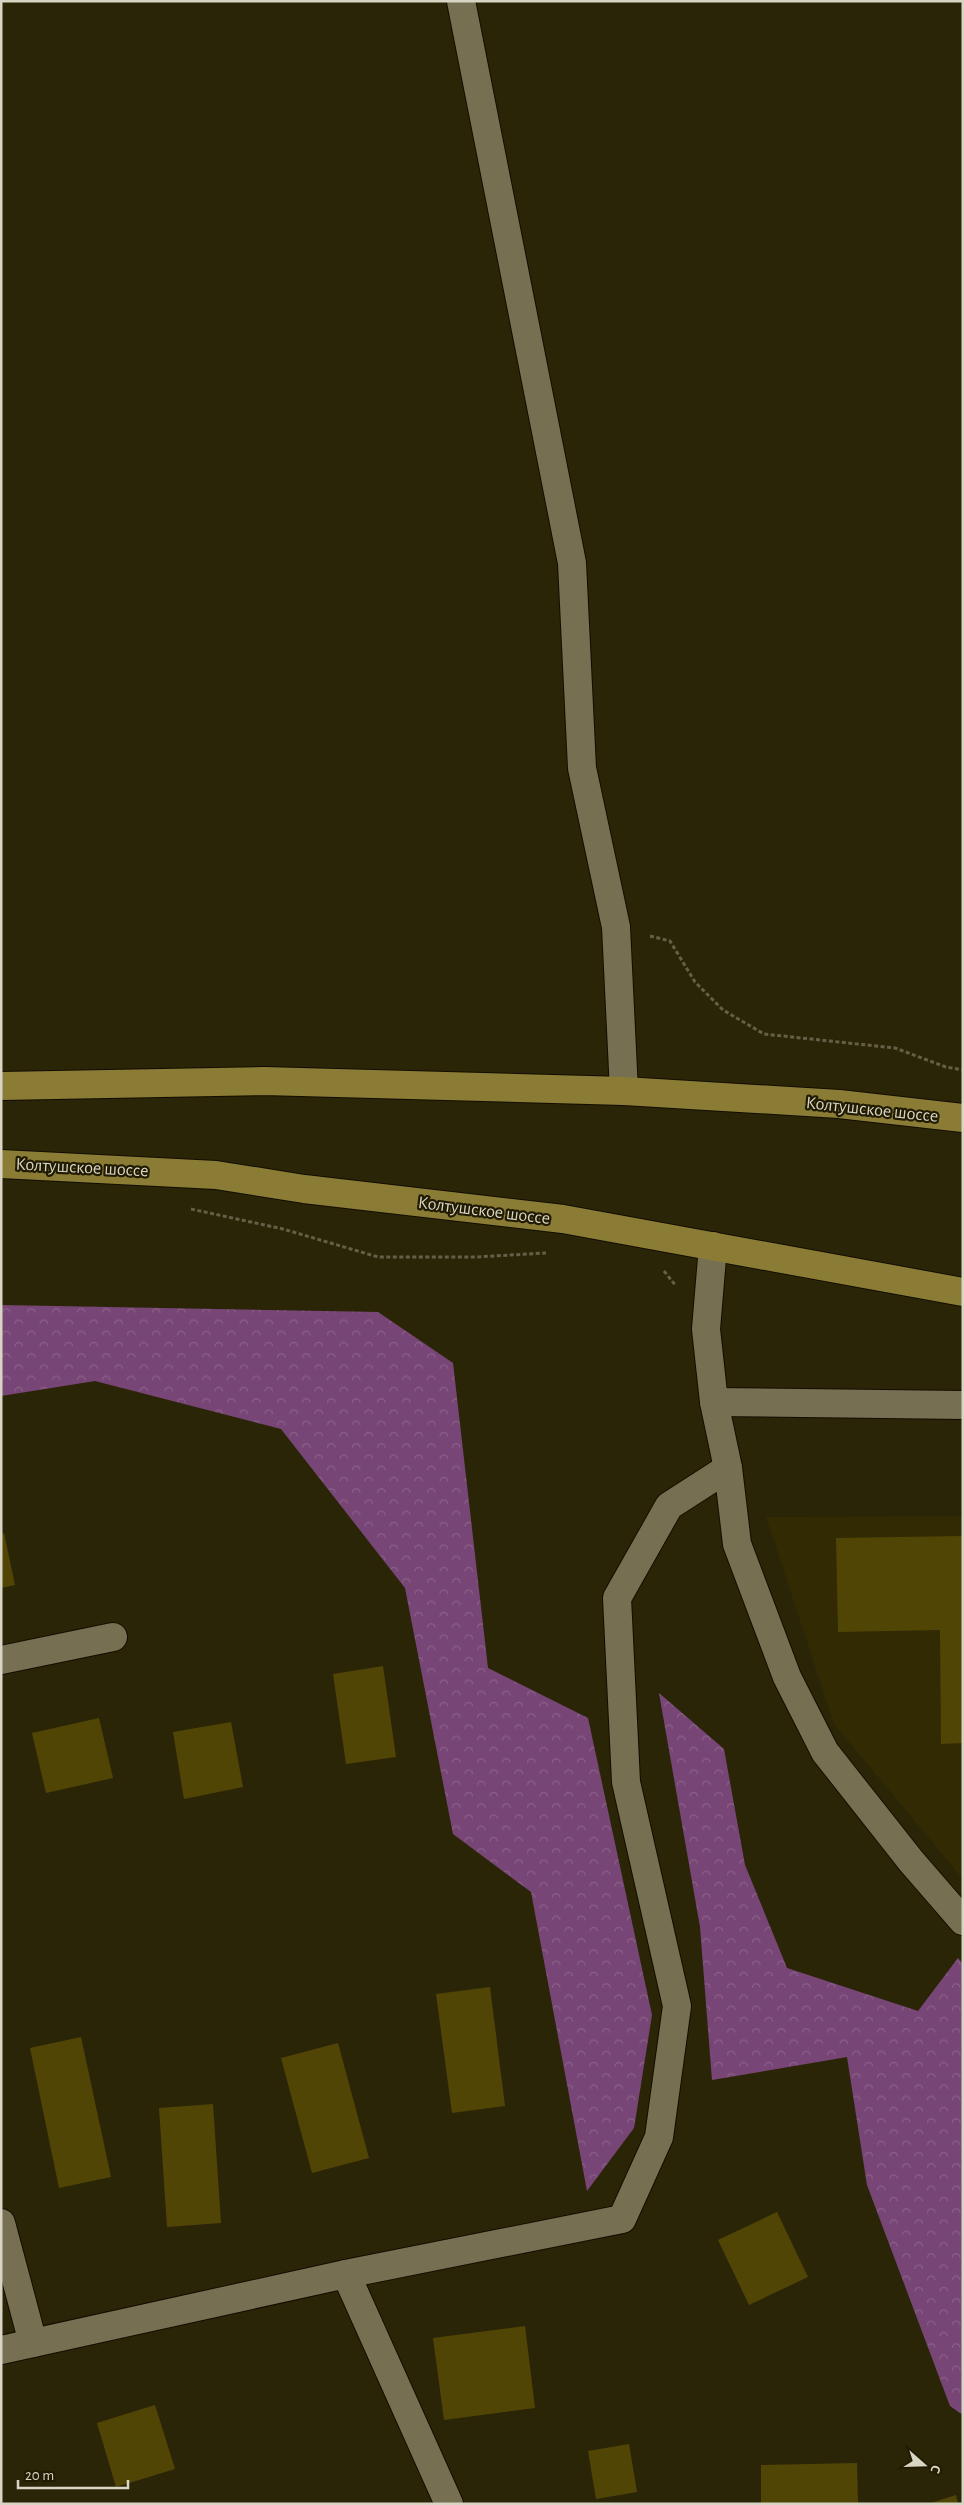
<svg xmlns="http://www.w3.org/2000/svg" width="964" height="2505" viewBox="0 0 964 2505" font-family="'Alegreya Sans',sans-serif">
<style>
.built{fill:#312a03}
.forest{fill:url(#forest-crowns)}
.building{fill:#514506}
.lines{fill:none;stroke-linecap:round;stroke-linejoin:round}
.minor-casing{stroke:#130d00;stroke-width:30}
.major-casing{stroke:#130d00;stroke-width:30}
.path{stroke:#645f46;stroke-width:3;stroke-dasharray:4 2.5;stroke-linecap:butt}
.minor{stroke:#766f51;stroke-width:28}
.major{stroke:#8a7c34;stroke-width:28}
.labels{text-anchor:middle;stroke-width:4.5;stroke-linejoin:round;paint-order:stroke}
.street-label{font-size:18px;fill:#d8d5c5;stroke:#211b01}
</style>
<defs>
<pattern id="forest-crowns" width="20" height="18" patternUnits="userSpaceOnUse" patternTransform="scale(1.25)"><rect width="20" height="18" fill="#784676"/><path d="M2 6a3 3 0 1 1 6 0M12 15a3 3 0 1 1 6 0" fill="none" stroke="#8a6088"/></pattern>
</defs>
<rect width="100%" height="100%" fill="#2b2508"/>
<path class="built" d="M963,1516V1879L834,1724L766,1517Z"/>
<g class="forest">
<path d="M1,1305L378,1312L453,1363L488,1668L588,1718L652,2015L634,2128L587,2191L531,1892L453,1834L405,1588L281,1429L95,1381L1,1396Z"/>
<path d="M659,1693L724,1749L745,1865L787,1968L918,2011L958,1958L963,1964V2415L950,2406L867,2185L847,2057L712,2080L700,1927Z"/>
</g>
<g class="building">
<path d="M4,1533L15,1585L1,1588V1534Z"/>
<path d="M963,1536V1743L941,1744L940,1630L838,1632L836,1538Z"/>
<path d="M383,1666L396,1757L346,1764L333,1674Z"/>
<path d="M99,1718L113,1778L46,1793L32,1733Z"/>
<path d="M231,1722L243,1787L184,1799L173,1732Z"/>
<path d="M490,1987L505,2106L452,2113L436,1994Z"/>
<path d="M81,2037L111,2177L59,2188L30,2048Z"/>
<path d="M338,2043L369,2158L312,2173L281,2058Z"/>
<path d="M213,2104L221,2223L167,2227L159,2108Z"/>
<path d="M777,2212L808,2277L749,2305L718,2240Z"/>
<path d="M525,2326L535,2408L444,2420L433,2338Z"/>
<path d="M155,2405L175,2469L116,2487L97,2423Z"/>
<path d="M629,2444L637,2492L596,2499L588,2451Z"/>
<path d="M857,2463L858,2504H761V2465Z"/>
<path d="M956,2495L958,2504H931V2503Z"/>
</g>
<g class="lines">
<defs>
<g id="minor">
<path d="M461,1L572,563L582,768L616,927L624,1091"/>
<path d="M713,1246L706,1329L714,1402L728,1468L737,1544L787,1677L825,1752L911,1861L963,1921"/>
<path d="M714,1402L963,1405"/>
<path d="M1,1660L113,1637"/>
<path d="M1,2223L33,2343"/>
<path d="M346,2274L449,2504"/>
<path d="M1,2350L346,2274L622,2219L659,2137L677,2006L626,1782L617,1598L669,1506L728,1468"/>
</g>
<g id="major">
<path d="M1,1086L264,1081L624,1091L839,1104L963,1118"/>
<path d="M1,1164L216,1175L304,1189L563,1219L963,1292"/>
</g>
</defs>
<use href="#minor" class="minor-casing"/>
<use href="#major" class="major-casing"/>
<g class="path">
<path d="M650,936L670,941L695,982L723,1010L764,1034L895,1048L946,1067L963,1070"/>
<path d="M191,1209L283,1229L378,1257H476L546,1253"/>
<path d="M664,1271L676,1286"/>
</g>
<use href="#minor" class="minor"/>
<use href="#major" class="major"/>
</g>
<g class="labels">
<g class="street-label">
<text transform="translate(872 1109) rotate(6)" y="6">Колтушское шоссе</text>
<text transform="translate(82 1167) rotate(3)" y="6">Колтушское шоссе</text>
<text transform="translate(484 1210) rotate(7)" y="6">Колтушское шоссе</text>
</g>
</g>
<rect width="964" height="2505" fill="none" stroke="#d8d5c5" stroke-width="5"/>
<g transform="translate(924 2465) rotate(110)" stroke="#211b01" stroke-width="4" paint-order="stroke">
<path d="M0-4L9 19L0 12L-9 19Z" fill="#d8d5c5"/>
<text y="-8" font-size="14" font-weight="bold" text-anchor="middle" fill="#d8d5c5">С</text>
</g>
<path d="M18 2480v8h110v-8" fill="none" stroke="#d8d5c5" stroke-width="2.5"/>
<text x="25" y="2480" font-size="15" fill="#d8d5c5" stroke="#211b01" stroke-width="4" paint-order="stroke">20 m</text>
</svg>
